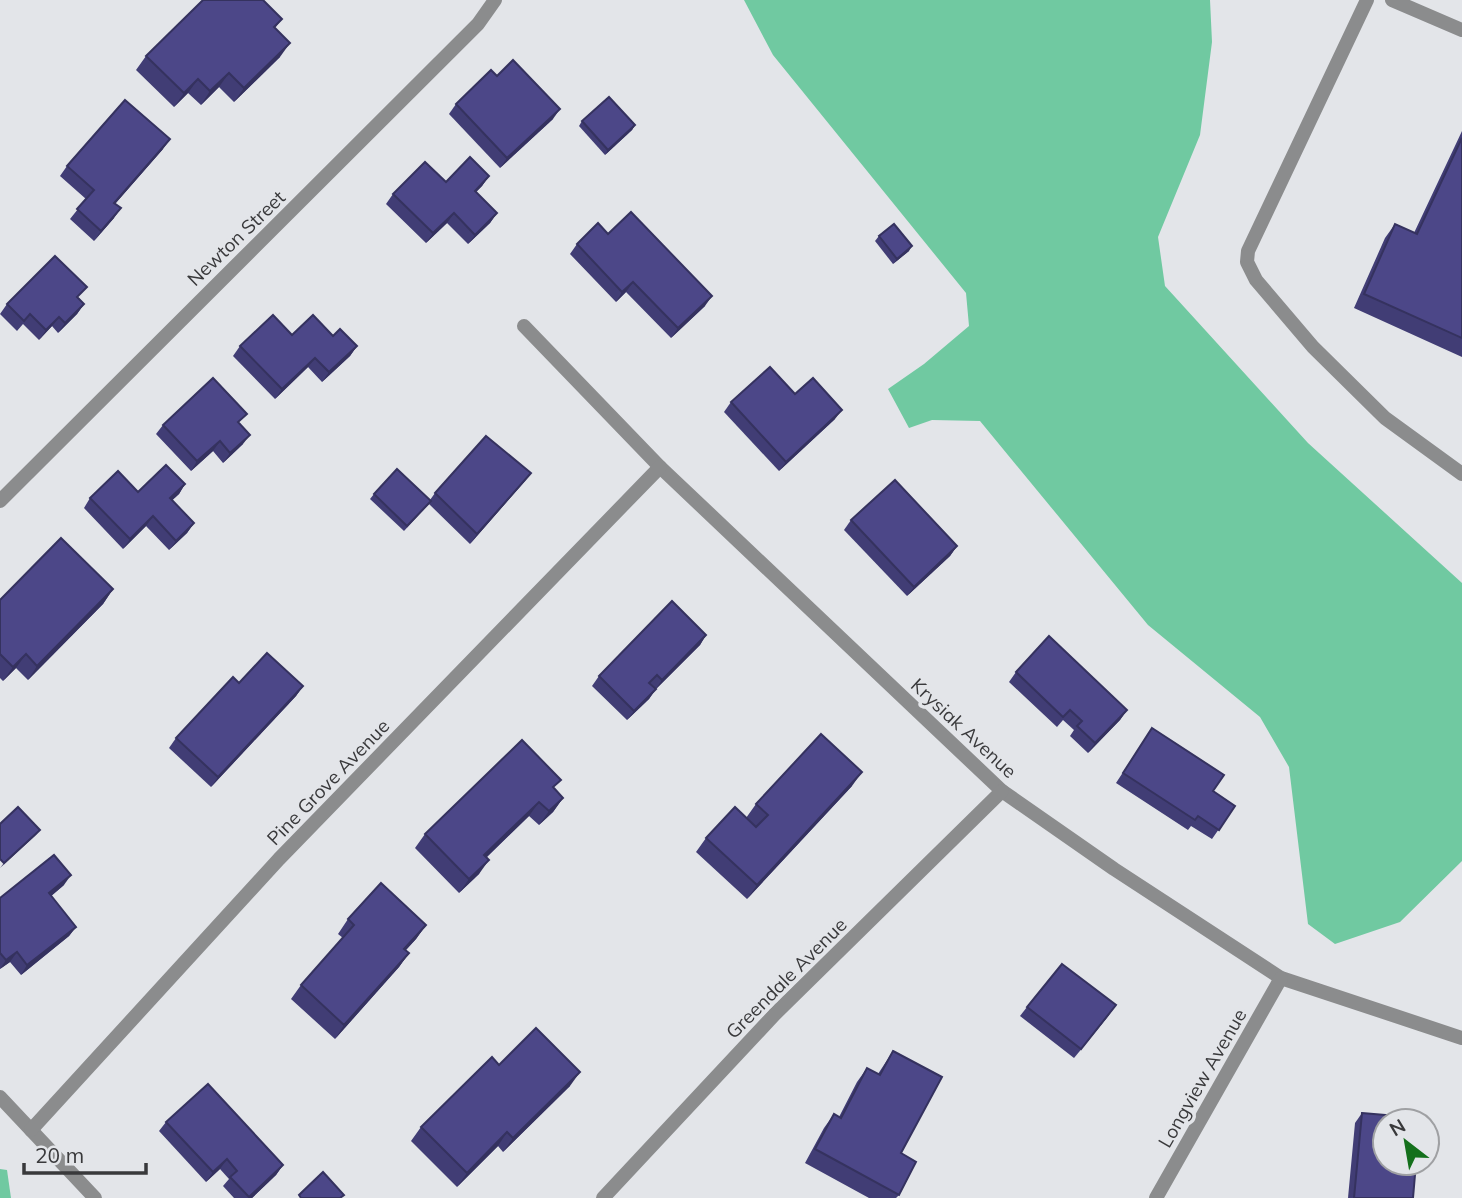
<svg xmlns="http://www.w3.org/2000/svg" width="1462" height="1198" viewBox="0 0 1462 1198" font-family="Mulish,sans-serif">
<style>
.forest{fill:#70c9a1}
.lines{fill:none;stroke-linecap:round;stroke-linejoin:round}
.lane{stroke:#8b8c8d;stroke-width:14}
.street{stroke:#8b8c8d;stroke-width:14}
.wall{fill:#413d75}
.shaded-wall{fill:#35325f}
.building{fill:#4c4788;stroke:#35325f;stroke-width:2}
.labels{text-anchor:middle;stroke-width:7;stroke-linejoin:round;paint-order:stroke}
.street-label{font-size:19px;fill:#39393b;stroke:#e3e5e9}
</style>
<rect width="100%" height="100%" fill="#e3e5e9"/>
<g class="forest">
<path d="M744,0H1210L1212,42L1200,135L1158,237L1165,286L1308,443L1462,583V861L1400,922L1335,944L1308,924L1289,767L1260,717L1148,625L980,421L932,420L909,428L888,389L924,364L969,326L966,293L773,55Z"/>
<path d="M0,1169L7,1170L11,1198H0Z"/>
</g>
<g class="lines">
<g class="lane">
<path d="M1367,0L1248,251L1247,262L1256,280L1313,347L1385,418L1462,474"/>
<path d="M1392,0L1462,30"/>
</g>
<g class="street">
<path d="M524,326L660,467L1002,791L1114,869L1281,978L1462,1038"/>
<path d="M0,501L478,24L495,0"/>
<path d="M0,1097L95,1198"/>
<path d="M31,1130L279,859L660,467"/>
<path d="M603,1198L775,1014L1002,791"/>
<path d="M1156,1198L1281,978"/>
</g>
</g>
<g class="wall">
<path d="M282,19L275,28L280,57L234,102L219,87L201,105L188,93L174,107L136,70L146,56Z"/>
<path d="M497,76L553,119L500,168L449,114L456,104Z"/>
<path d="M582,121L635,125L632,130L605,155L579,126Z"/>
<path d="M1462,131V357L1354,308L1385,238L1395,224L1414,233Z"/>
<path d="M163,149L115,204L114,218L94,241L70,219L86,199L60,176L67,166Z"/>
<path d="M489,176L482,186L476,192L497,213L490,223L468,244L447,223L426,243L386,204L393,194L446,182Z"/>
<path d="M608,234L705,306L671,338L626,292L616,302L570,254L577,244Z"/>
<path d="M879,236L909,251L893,264L875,241Z"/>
<path d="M79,298L84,304L77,314L58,333L52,326L39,340L23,324L17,331L0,314L7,304Z"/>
<path d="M292,335L333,336L357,346L350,356L322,382L308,367L275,399L233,356L240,346Z"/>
<path d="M795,394L835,419L779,471L724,412L731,402Z"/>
<path d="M240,424L243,444L223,463L213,451L191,471L156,434L163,425Z"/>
<path d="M531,473L524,482L470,544L429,504L404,531L370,499L374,494L430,500L435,493Z"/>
<path d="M185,484L179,494L172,500L194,523L187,533L169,550L146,526L123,549L84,508L90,498Z"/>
<path d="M851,520L957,546L950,556L907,596L844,530Z"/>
<path d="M113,589L103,604L28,680L16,668L3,681L0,678V600Z"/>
<path d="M706,635L700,645L655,690L649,699L627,720L592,686L599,676Z"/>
<path d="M1016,672L1127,710L1120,720L1088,753L1070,736L1074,730L1063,720L1057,727L1009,682Z"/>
<path d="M239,683L303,686L296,696L211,787L169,748L176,738Z"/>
<path d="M1152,728L1213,791L1235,806L1212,839L1191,826L1188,830L1116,783Z"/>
<path d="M852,786L747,899L696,852L706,838L746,818L756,804Z"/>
<path d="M554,789L563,798L553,812L539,825L529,816L486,858L479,874L459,893L415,848L425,834Z"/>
<path d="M64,885L51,896L76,927L69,936L21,975L10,962L0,969V898Z"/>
<path d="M348,919L426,925L416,939L405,951L409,953L399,967L335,1039L291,999L301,985L343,938L338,934Z"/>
<path d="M1027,1007L1109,1015L1074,1058L1020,1016Z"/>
<path d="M893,1051L901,1153L899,1195L896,1198H869L805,1163L824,1128L834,1114L839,1117L857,1082L867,1068L878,1074Z"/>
<path d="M499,1065L570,1086L503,1152L498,1146L457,1187L411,1141L421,1127Z"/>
<path d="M1362,1113L1413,1198H1348L1355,1123Z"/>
<path d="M166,1122L283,1165L276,1175L252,1198H234L223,1186L229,1179L220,1169L206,1182L159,1131Z"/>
</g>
<g class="shaded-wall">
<path d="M290,43L280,57L234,102L244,88Z"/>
<path d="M229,73L219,87L201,105L210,91Z"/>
<path d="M198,79L188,93L174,107L184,93Z"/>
<path d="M560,109L553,119L500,168L507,158Z"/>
<path d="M635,125L632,130L605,155L608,150Z"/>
<path d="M170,139L163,149L107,213L114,203Z"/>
<path d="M489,176L482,186L468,200L475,191Z"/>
<path d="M121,208L114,218L94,241L101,231Z"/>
<path d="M454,213L447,223L426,243L433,233Z"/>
<path d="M497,213L490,223L468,244L475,235Z"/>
<path d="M912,246L909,251L893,264L897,259Z"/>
<path d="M633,282L626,292L616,302L622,292Z"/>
<path d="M712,296L705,306L671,338L678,328Z"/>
<path d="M84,304L77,314L58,333L65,323Z"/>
<path d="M59,317L52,326L39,340L46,330Z"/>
<path d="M357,346L350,356L322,382L329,372Z"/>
<path d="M315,358L308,367L275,399L282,389Z"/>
<path d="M842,410L835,419L779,471L786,462Z"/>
<path d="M250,435L243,444L223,463L230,453Z"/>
<path d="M220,441L213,451L191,471L197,461Z"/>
<path d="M531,473L524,482L470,544L477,534Z"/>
<path d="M185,484L179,494L164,508L170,498Z"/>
<path d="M153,516L146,526L123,549L130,539Z"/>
<path d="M194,523L187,533L169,550L176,541Z"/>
<path d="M957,546L950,556L907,596L914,587Z"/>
<path d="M113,589L103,604L28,680L37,666Z"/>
<path d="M706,635L700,645L655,690L662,680Z"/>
<path d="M26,654L16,668L3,681L13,667Z"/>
<path d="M303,686L296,696L211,787L218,777Z"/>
<path d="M656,689L649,699L627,720L634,711Z"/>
<path d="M1127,710L1120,720L1088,753L1095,743Z"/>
<path d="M862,772L852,786L747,899L757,885Z"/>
<path d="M563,798L553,812L539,825L549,811Z"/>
<path d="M539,802L529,816L474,869L484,855Z"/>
<path d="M40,830L36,835L0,868L4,863Z"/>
<path d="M489,860L479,874L459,893L469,879Z"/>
<path d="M71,875L64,885L43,903L49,893Z"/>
<path d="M426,925L416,939L394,963L404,949Z"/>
<path d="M76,927L69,936L21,975L27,965Z"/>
<path d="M17,952L10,962L0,969L6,960Z"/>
<path d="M409,953L399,967L335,1039L344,1025Z"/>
<path d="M1116,1005L1109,1015L1074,1058L1081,1049Z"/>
<path d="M580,1072L570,1086L503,1152L513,1138Z"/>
<path d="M507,1132L498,1146L457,1187L467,1173Z"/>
<path d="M227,1159L220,1169L206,1182L213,1172Z"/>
<path d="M283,1165L276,1175L252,1198H248Z"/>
</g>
<g class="building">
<path d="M203,0H263L282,19L274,27L290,43L244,88L229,73L210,91L198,79L184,93L146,56Z"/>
<path d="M513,60L560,109L507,158L456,104L491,70L497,76Z"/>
<path d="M609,97L635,125L608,150L582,121Z"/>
<path d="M125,100L170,139L114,203L121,208L101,231L77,209L94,190L67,166Z"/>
<path d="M1462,138V338L1364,294L1395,224L1417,234Z"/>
<path d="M470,157L489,176L475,191L497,213L475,235L454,213L433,233L393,194L425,162L446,182Z"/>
<path d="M631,212L712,296L678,328L633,282L622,292L577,244L598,223L608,234Z"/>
<path d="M894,224L912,246L897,259L879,236Z"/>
<path d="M55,256L87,287L77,297L84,304L65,323L59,317L46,330L30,314L24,321L7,304Z"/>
<path d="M273,315L292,335L313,315L333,336L340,329L357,346L329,372L315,358L282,389L240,346Z"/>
<path d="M770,367L795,394L813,378L842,410L786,462L731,402Z"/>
<path d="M213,378L247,414L238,422L250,435L230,453L220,441L197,461L163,425Z"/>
<path d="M486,436L531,473L477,534L435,493Z"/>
<path d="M166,465L185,484L170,498L194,523L176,541L153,516L130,539L90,498L118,471L138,492Z"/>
<path d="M397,469L431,501L407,526L374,494Z"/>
<path d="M895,480L957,546L914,587L851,520Z"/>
<path d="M61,538L113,589L37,666L26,654L13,667L0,654V600Z"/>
<path d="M672,601L706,635L662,680L657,675L649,683L656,689L634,711L599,676Z"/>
<path d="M1049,636L1127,710L1095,743L1077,726L1082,721L1070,710L1063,717L1016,672Z"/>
<path d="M267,653L303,686L218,777L176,738L233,677L239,683Z"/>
<path d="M1152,728L1224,775L1213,791L1235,806L1219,830L1198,816L1195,820L1123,773Z"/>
<path d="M821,734L862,772L757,885L706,838L735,807L756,827L768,815L756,804Z"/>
<path d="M522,740L561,780L553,787L563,798L549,811L539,802L484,855L489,860L469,879L425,834Z"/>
<path d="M18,807L40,830L4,863L0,859V824Z"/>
<path d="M54,855L71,875L49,893L76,927L27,965L17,952L6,960L0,953V898Z"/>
<path d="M381,883L426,925L404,949L409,953L344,1025L301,985L354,925L348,919Z"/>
<path d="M1062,964L1116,1005L1081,1049L1027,1007Z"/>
<path d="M536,1028L580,1072L513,1138L507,1132L467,1173L421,1127L492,1057L499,1065Z"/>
<path d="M893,1051L942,1077L901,1153L916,1162L899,1195L815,1149L834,1114L841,1118L867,1068L880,1075Z"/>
<path d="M208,1084L283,1165L249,1197L230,1177L237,1171L227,1159L213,1172L166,1122Z"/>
<path d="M1362,1113L1420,1118V1121H1385V1163H1416L1413,1198H1354Z"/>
<path d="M323,1172L344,1195L340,1198H301L299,1195Z"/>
</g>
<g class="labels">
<g class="street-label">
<text transform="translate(236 238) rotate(-44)" y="7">Newton Street</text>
<text transform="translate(964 728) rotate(43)" y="7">Krysiak Avenue</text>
<text transform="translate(328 782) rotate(-46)" y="7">Pine Grove Avenue</text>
<text transform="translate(786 978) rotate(-45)" y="7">Greendale Avenue</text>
<text transform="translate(1202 1078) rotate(-60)" y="7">Longview Avenue</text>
</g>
</g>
<g transform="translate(1406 1142) rotate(329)"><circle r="33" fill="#e3e5e9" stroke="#9fa0a3" stroke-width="2"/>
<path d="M0-5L12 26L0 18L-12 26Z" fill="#14701c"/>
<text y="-10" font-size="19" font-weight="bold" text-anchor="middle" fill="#39393b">N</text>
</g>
<path d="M24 1163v10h122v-10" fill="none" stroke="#39393b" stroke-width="3.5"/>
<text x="35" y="1163" font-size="21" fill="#39393b" stroke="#e3e5e9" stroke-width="5" paint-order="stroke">20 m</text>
</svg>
